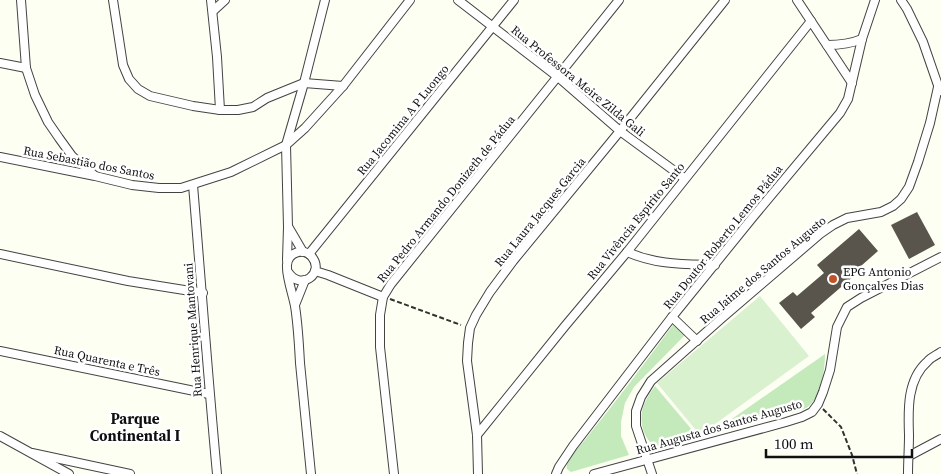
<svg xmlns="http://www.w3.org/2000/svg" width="941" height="474" viewBox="0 0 941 474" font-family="'Source Serif 4',serif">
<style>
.green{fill:#c4eabc}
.pitch{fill:#d9f1ce}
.building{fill:#59554c}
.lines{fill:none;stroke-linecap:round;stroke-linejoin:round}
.minor-casing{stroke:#434343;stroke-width:10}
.path{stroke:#323232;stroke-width:2;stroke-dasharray:5 2.5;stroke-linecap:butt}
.minor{stroke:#fff;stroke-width:8}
.poi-dot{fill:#c25327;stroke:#fff;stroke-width:2}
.labels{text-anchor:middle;stroke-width:5;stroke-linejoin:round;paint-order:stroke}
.street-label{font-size:12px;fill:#101010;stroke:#fff}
.poi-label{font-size:12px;fill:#101010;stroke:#fff;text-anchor:start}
.quarter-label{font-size:15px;font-weight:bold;fill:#101010;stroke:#fff}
</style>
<rect width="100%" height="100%" fill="#fdfff3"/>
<g class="green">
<path d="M673,325L685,335L634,387L625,403L621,422V436L629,455L571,472L567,469C565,459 578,448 584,441C615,403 644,364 673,325Z"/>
<path d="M825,354C825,368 822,394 810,405C803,412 783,414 773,416C754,421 735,425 716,430Z"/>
<path d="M655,386L698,437L668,448C648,450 639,429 642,411C644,402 650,393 655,386Z"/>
</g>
<path class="pitch" d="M760,296L809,356L700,435L657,383Z"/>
<g class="building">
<path d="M917,212L935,245L909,259L891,225Z"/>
<path d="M859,229L878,251L853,273L855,275L811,313L815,317L801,329L779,303L793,292L797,296L824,273L817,265Z"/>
</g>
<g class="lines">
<defs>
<g id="minor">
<path d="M21,0L26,68L35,95L48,122L59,138L72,156L94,175"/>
<path d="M113,0L123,65L129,79L138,89L150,96L193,106L220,110H238L253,107L267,98L304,83L343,86"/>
<path d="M211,0L217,57L220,110"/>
<path d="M458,0L558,77L620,131L684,178"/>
<path d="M797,0L852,83"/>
<path d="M901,0L907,9L923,42L940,91"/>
<path d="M213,11L225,0"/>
<path d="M827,45C840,45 850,44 862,39"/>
<path d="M0,63L26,68"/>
<path d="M0,157L95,176L132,185L159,188H181L231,172L286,145L305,128L343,86L410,0"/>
<path d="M193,185C201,281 208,378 217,474"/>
<path d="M289,228L303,252"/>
<path d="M627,252C657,265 683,264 715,265"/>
<path d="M0,254L128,281L203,293"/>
<path d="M309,254L514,0"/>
<path d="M287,260L288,227L286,145L304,83L325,0"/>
<path d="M315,271L328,275L383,297"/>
<path d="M288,272C301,292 325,273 312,257C304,247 288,252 287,265C286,276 293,295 295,306C298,325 299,344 300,363C304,400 307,437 311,474"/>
<path d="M295,305L305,280"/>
<path d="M672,317L697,341"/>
<path d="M0,351L209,394"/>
<path d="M477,435L565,326L627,252L811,21"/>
<path d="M0,436L69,474"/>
<path d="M32,453L130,474"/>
<path d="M909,456L941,439"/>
<path d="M394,474L380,347V315L383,297L391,284L619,0"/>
<path d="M478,474L477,435L467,361L468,343L470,328L476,315L490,292L513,261L620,131L725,0"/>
<path d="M556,474L559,467L573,446L672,317L753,217L840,113L848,99L862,39L875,0"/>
<path d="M594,474L786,422L802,417L812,412L818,404L823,392L830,370L837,327L847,307L861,298L941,257"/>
<path d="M652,474L636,426V411L641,397L651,381L722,318L820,234L833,225L847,218L881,212L893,206L901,199L909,187L918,162L930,123L938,87"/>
<path d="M908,474C908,461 909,448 909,435C908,409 907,379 928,361C931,357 937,355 941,352"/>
</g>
</defs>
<use href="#minor" class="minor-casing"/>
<g class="path">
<path d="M390,299L461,325"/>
<path d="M823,409L841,427L852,455L857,474"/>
</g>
<use href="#minor" class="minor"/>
</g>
<circle class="poi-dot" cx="833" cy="279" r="5"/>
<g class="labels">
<g class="street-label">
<text transform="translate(578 81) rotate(39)" y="4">Rua Professora Meire Zilda Gali</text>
<text transform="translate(403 120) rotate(-51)" y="4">Rua Jacomina A P Luongo</text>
<text transform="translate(89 163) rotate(11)" y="4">Rua Sebastião dos Santos</text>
<text transform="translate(446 199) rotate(-51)" y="4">Rua Pedro Armando Donizeth de Pádua</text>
<text transform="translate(540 212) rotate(-51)" y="4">Rua Laura Jacques Garcia</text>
<text transform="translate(636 221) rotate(-51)" y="4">Rua Vivência Espírito Santo</text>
<text transform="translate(723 237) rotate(-51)" y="4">Rua Doutor Roberto Lemos Pádua</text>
<text transform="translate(763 270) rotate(-40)" y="4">Rua Jaime dos Santos Augusto</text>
<text transform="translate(193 330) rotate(-94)" y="4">Rua Henrique Mantovani</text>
<text transform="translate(107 361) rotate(12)" y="4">Rua Quarenta e Três</text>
<text transform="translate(719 427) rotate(-16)" y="4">Rua Augusta dos Santos Augusto</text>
</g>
<g class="poi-label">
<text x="843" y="276">EPG Antonio<tspan x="843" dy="14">Gonçalves Dias</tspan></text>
</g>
<g class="quarter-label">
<text x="135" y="424">Parque<tspan x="135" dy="17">Continental I</tspan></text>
</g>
</g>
<path d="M766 449v8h146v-8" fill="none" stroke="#101010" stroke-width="2.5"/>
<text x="774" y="449" font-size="15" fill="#101010" stroke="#ffffff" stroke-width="4" paint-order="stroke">100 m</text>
</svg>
